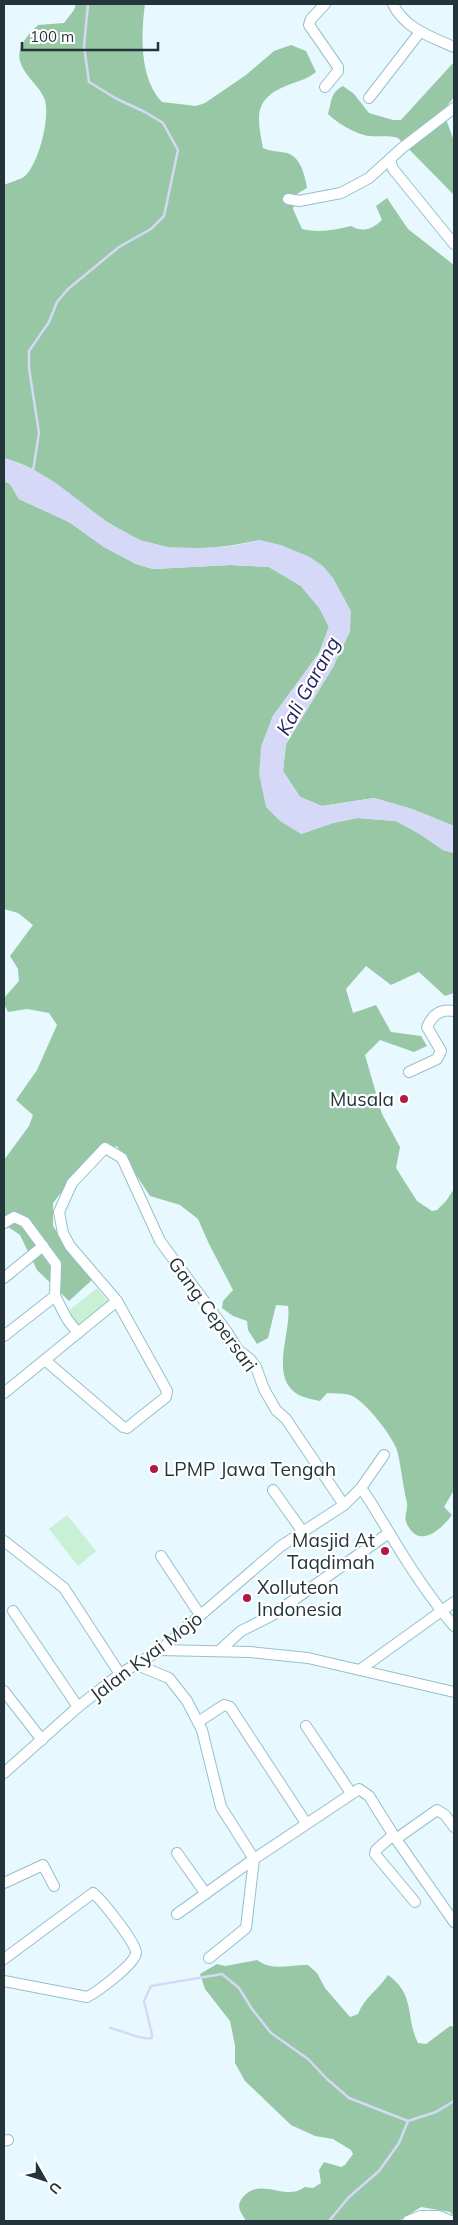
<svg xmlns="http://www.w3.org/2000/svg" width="458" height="2225" viewBox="0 0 458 2225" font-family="Mulish,sans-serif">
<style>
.green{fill:#c8f0d4}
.forest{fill:#97c7a5}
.water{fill:#d5d9f7}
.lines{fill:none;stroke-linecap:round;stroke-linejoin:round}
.stream{stroke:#d5d9f7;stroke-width:2.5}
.street-casing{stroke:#95c0cc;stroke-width:12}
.street{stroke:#fff;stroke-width:10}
.poi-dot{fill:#af1b43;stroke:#fff;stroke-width:2}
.labels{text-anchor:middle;stroke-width:4.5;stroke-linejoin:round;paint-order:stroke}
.poi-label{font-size:19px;fill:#23353a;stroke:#fff;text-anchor:end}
.street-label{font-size:19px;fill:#23353a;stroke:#fff}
.water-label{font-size:20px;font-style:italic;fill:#26265f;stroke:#fff}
</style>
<rect width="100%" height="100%" fill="#e7f9fe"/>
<g class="green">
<path d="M97,1288L110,1304L79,1329L66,1313Z"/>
<path d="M67,1515L96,1551L78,1566L49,1529Z"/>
</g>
<g class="forest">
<path d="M76,4H145C141,34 139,78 162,102L196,106L205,103L246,75L274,51L291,45L306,51L316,72C307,79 299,81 288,85C253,99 257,116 263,148C272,152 278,151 287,153C301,157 305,176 307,188L297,194L293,209L302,229C319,233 334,230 351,226C362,233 373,229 382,220L376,206L387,198L408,229L454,265V826L412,809L374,798L322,806L300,797L283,771L286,744L333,667L350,631L260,540C223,548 176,555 140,540C100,523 69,490 32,469C23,464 13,461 4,458V185C10,182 20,180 25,176C39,163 50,118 45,100C40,86 24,76 20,61C16,46 29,34 38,25L64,23L74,10Z"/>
<path d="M454,62V97L443,111L454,141V195L398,138C388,135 380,137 370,136C357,135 337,123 328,114C332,101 330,93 343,86L354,94L369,113L393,120H401Z"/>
<path d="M4,481L10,484L19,499L69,522L104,547L136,564L153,569L230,565L269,567L301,586L320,609L329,627L319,653L273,716L261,747L301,834L333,823L357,818L396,821L420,834L443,850L454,853V993L445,996L419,972L391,985L366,966L346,989L353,1013L376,1005L391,1032L421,1036L427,1046L414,1052L380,1040L365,1055L382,1114L400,1147L396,1168L417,1201L432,1211L437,1210L446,1201L454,1189V1490L444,1507L452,1515C440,1531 418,1550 406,1522C404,1516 408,1510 407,1503C403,1487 401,1465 397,1450C392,1436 365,1400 350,1395C344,1393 335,1394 327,1393L320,1401C314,1400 307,1398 301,1396C267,1380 292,1333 288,1306L276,1305L268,1338L257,1344L248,1330L247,1321L233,1316L222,1308L223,1301L233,1290L209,1244L198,1219L180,1205L150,1196L117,1146C89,1152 71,1181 53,1203V1226L69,1250L93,1279L69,1301L37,1270L20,1235L4,1224V1160L29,1126L33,1115L16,1100L37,1070L57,1025L49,1013L27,1009L8,1012L4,1004V998L19,981L18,969L10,956L33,925L18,913L4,909Z"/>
<path d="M257,1960C273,1972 290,1964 308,1965L317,1973L325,1988L350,2017L358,2014C364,1998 379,1989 388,1975C416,1995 405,2017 418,2043L426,2044L450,2026L454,2027V2216L450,2212L421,2207L399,2221H246C241,2212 235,2207 243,2197C261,2176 285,2202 305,2187L313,2188L321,2183L319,2170L324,2162L341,2167L345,2165L353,2154L351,2150L333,2139L315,2136L291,2125L245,2081L235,2063V2045L230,2021L205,1989L200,1974L217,1964L225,1966Z"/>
</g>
<path class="water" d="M4,458L31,468L56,483L107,522L140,540L168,547L197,548L233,546L260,540L281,545L310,557L323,566L333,578L351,611L350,631L333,667L286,743L283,771L300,797L322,806L374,798L412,809L454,826V853L443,850L420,834L396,821L357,818L333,823L301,834L280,821L266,807L259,774L261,747L273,716L319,653L329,627L320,609L301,586L269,567L230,565L153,569L136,564L104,547L69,522L19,499L10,484L4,481Z"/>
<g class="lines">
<g class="stream">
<path d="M33,471L39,433L29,368V351L49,322L57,302L68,289L119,247L151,229L164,216L178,150L163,123L145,112L117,99L89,82L84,46L88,4"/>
<path d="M110,2028C124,2031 139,2040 152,2038V2034L144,2001L151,1986L222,1974L239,1988L252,2009L271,2033L308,2059L327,2079L349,2098L408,2121L436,2112L454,2101"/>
<path d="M329,2221L349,2197L379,2171L399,2143L408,2121"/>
</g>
<defs>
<g id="street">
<path d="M393,4C404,28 431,37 454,47"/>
<path d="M325,87L338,71V67L309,25L311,19L325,4"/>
<path d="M369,98L420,32"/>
<path d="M390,160L393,169L454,244"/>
<path d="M288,199L299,201L341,193L369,178L402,148L454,108"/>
<path d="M409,1072L437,1059L441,1051L427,1027C433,1014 440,1009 454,1011"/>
<path d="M4,1223L14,1217L25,1222L56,1264L55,1296L67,1319L78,1333"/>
<path d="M4,1278L43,1246"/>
<path d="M4,1336L55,1296"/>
<path d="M46,1361L123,1427L127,1428L166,1397L167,1391L117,1301L70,1246L63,1233L59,1212L72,1183L105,1148L122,1158L160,1241L227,1332L238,1350L250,1359L256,1367L264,1389L276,1410L286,1419L344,1505"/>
<path d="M4,1393L117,1301"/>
<path d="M361,1488C372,1503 380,1518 390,1534C409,1566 430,1598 454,1626"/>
<path d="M273,1490L303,1532"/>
<path d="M4,1541L64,1588L120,1674"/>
<path d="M161,1556L200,1615"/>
<path d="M13,1611L78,1707"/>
<path d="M160,1650L250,1652L308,1658L454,1692"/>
<path d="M219,1651L241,1631L271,1616L389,1533"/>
<path d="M137,1665L169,1678L187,1701L202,1730L221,1807L254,1859L359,1789L369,1796L396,1839L454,1922"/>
<path d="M361,1669L454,1602"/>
<path d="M4,1691L42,1740"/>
<path d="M198,1722L224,1705L230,1707L306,1823"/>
<path d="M306,1726L351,1793"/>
<path d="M4,1773L78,1707L120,1674L160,1650L281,1546L344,1505L361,1488L384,1455"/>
<path d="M393,1835L376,1850L375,1854L415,1902"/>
<path d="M396,1839L437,1810L445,1815L454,1827"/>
<path d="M177,1853L206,1894"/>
<path d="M4,1883L43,1865L54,1886"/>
<path d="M177,1914L254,1859"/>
<path d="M209,1958L246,1928L254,1859"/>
<path d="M4,1959L93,1893C101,1899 137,1944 136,1953C135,1964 97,1992 87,1997L4,1981"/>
<path d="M4,2141L8,2140"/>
<path d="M408,2221L421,2216"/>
<path d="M422,2221L421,2216H439L451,2221"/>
</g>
</defs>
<use href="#street" class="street-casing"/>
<use href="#street" class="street"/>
</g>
<g class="poi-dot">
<circle cx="404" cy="1099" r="5"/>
<circle cx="154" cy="1469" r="5"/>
<circle cx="385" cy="1551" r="5"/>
<circle cx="247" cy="1598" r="5"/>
</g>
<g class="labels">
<g class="poi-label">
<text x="394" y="1106">Musala</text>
<text x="164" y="1476" text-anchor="start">LPMP Jawa Tengah</text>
<text x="375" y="1547">Masjid At<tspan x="375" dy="22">Taqdimah</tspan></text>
<text x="257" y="1594" text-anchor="start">Xolluteon<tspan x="257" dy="22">Indonesia</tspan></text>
</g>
<g class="street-label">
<text transform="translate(213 1314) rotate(54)" y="7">Gang Cepersari</text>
<text transform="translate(146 1656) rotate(-37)" y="7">Jalan Kyai Mojo</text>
</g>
<g class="water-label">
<text transform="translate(308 686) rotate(-61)" y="7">Kali Garang</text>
</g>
</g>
<rect width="458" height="2225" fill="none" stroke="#23353a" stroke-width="10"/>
<g transform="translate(45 2180) rotate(129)" stroke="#ffffff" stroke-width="4" paint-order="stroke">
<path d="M0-4L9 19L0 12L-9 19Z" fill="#23353a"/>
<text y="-8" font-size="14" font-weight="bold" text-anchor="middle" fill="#23353a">U</text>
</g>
<path d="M22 42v8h136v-8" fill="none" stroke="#23353a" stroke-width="2.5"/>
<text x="30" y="42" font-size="15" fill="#23353a" stroke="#ffffff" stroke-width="4" paint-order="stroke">100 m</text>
</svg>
